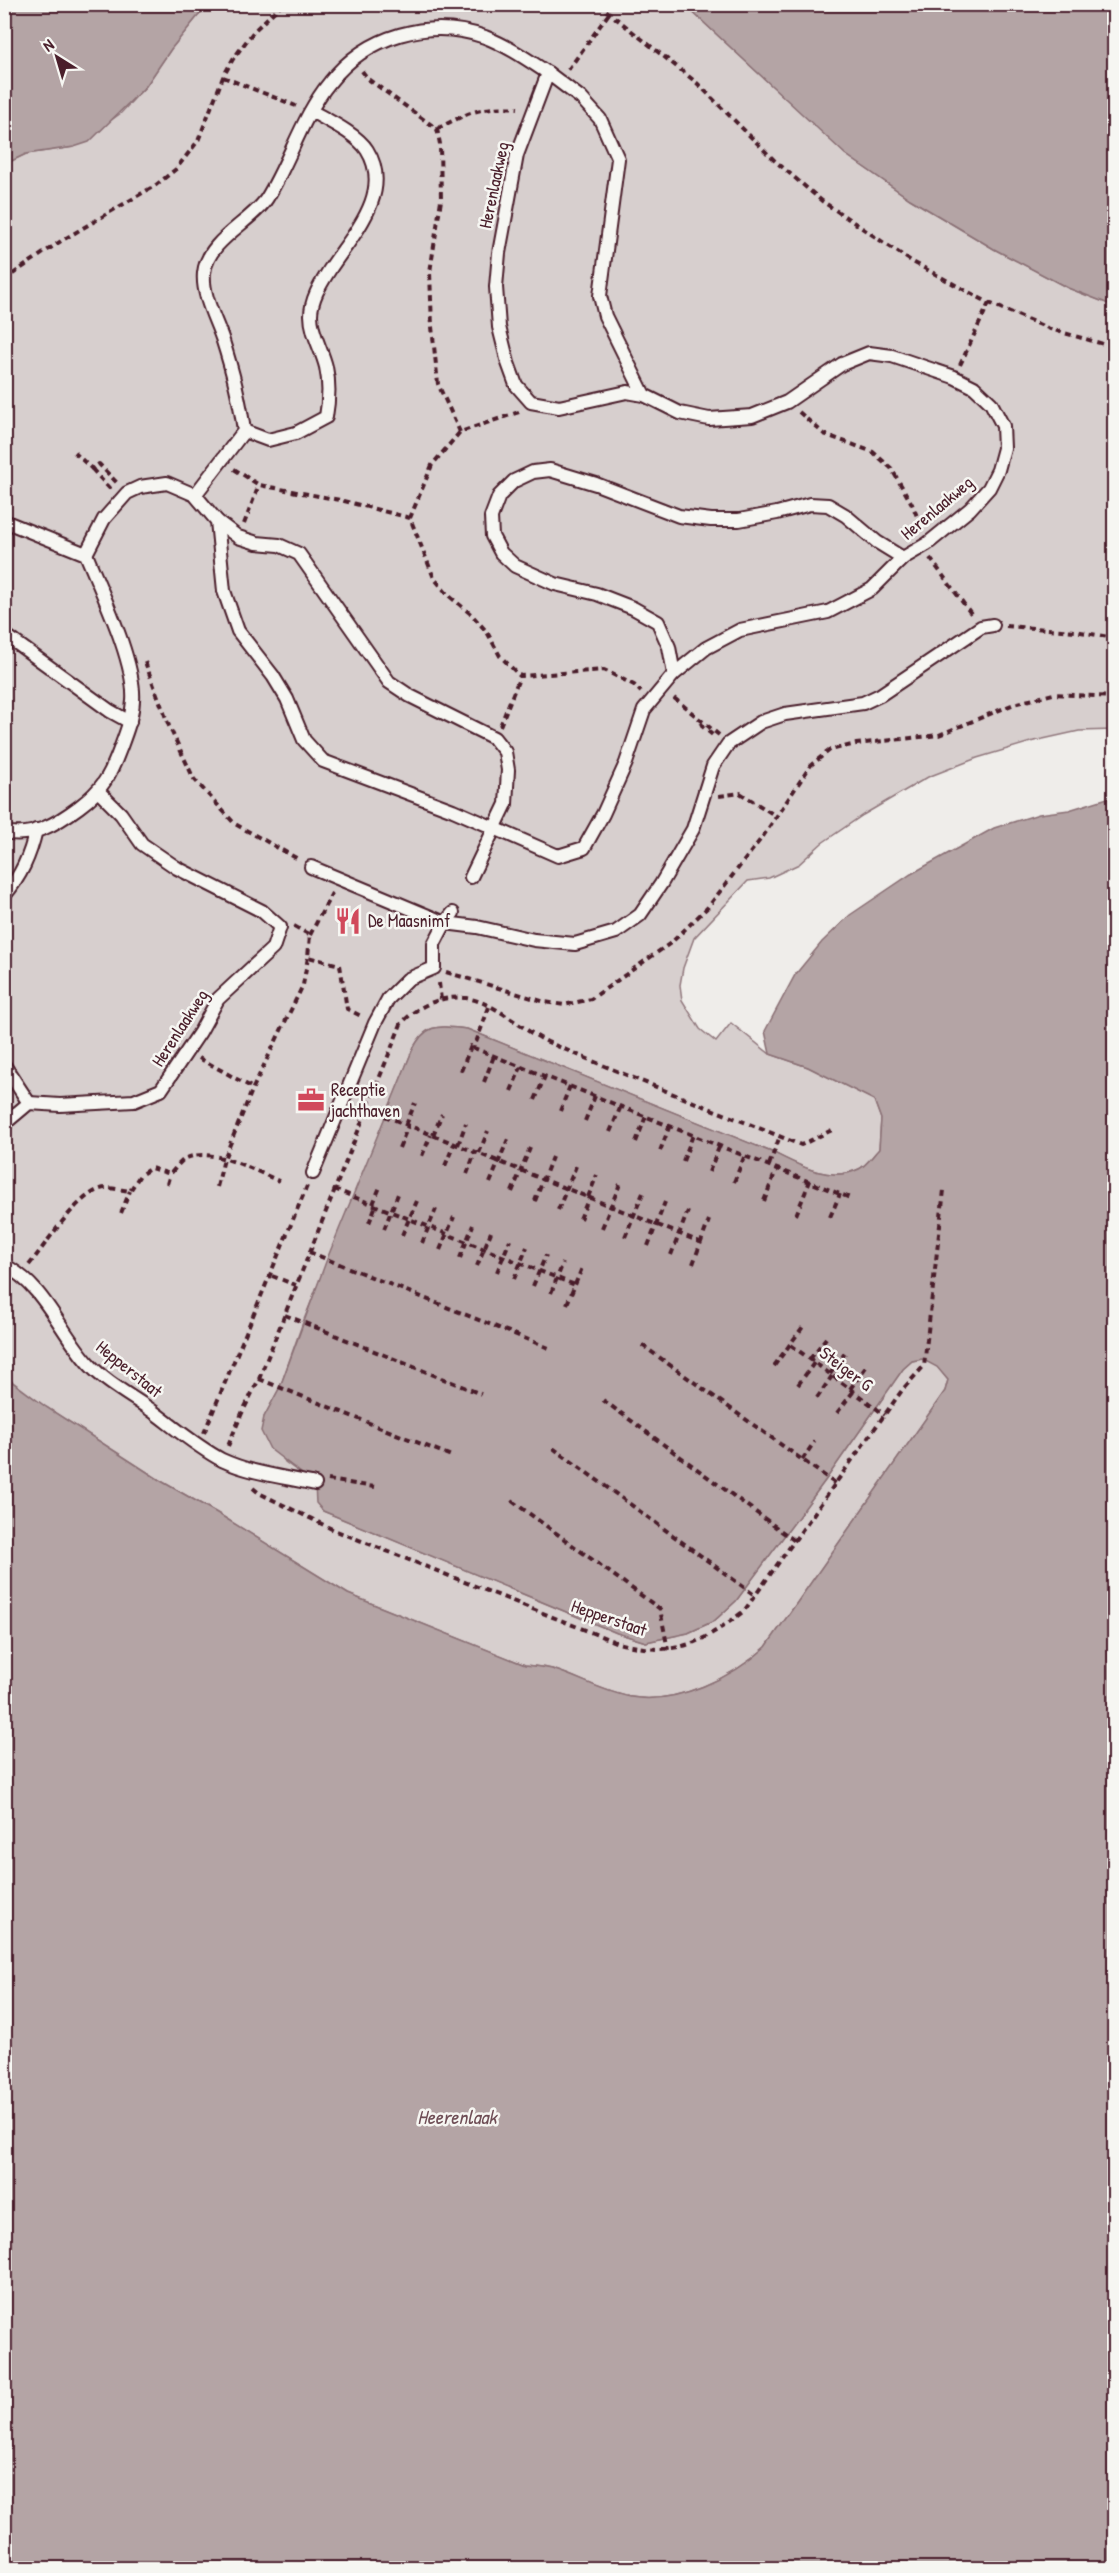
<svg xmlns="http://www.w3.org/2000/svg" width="1119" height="2573" viewBox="0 0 1119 2573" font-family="'Patrick Hand',sans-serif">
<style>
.green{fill:#d7cfce;stroke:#90777c;stroke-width:1.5}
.water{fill:#b4a4a5;stroke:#8a6f74;stroke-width:1.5}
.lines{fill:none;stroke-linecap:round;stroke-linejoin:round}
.lane-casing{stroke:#4a1f2b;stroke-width:16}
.path{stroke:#4a1f2b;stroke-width:4;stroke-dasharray:6 4.5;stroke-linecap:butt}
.lane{stroke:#f6f6f2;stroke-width:12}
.labels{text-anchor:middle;stroke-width:5;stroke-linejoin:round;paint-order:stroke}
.street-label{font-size:18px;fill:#4a1f2b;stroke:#f6f6f2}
.poi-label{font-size:18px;fill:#4a1f2b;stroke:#f6f6f2;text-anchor:start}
.water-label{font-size:20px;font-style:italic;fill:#6f4e56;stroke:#f6f6f2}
</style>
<rect width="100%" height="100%" fill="#efedea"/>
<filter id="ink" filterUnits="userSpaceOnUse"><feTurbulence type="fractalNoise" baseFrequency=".0167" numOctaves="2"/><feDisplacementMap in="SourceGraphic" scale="12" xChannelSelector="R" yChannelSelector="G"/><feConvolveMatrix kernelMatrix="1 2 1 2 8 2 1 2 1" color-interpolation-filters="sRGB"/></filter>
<g filter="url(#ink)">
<path class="green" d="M207,5H685L793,105L802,110L845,154L910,199L994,249L1068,288L1114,306V730L1079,731L1034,741L977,758L928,777L863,815L822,843L799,864L769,878L748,881L694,938L683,968L680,985L682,1000L700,1029L716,1042L731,1023L770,1054L808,1067L874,1100L881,1119L879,1149C873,1155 867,1165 859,1169C830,1183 800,1166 774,1153L467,1029C439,1026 426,1022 412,1051L303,1322L280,1387L264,1417L285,1462L315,1484L323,1511L617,1633L646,1642L688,1633L714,1621L736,1601L827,1478L903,1369L912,1361L922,1359L937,1366L948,1380L945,1391L766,1647C733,1677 677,1705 631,1697C603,1692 579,1677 552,1669C543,1667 534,1666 525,1665L348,1594L217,1513L161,1481L46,1407L5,1376V164L26,154L74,147L121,113L146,86L171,49Z"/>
<g class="water">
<path d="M4,5L5,4L207,5L171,49L146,86L89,142L74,147L26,154L5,164Z"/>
<path d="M685,5H1114V306L1068,288L994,249L910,199L845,154Z"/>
<path d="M1114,796V2568H5L4,1376L46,1407L161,1481L217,1513L348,1594L525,1665C534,1666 543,1667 552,1669C579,1677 603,1692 631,1697C677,1705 733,1677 766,1647L945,1391L948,1380L937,1367L922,1359L912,1361L903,1369L827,1478L736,1601L714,1621L688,1633L646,1642L617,1633L323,1511L316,1503L315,1484L270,1449L261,1431L264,1417L280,1387L327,1259L412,1051C426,1022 439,1026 467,1029L774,1153C800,1166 830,1183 859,1169C867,1165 873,1155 879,1149L881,1119L874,1100L808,1067L770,1054L765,1031L795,975L822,942L850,915L911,874L994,828L1039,814L1069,810Z"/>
</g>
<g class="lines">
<defs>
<g id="lane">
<path d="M244,431L268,440L296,433L326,417C329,400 330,385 326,367C322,350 311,333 311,315C311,298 322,282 330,269C352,235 394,193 367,150C357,134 327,120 311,111"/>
<path d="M195,495L244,431C240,399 232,369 222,338C215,318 202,295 204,273C207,240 253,221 267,198C290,161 302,116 330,82C366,36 429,17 485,37C508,46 528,60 548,73"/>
<path d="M4,521L86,554C101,591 136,663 133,701C132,718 126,733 120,749C110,776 102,790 79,807C56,824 34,838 4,832"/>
<path d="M217,521L238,537L257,543L279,545L299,554L389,682L410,696L494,738L505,752L508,770L506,804L471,877"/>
<path d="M86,554L104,519L127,493L140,487L167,483L195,495L217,521L224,591L238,631L273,676L287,699L304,740L323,761L453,810L558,856L584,848L603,814L626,763L644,710L674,674L706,648L740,630L828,612L872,589L903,558L927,544L970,509L989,488L998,470L1004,448L1003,426L991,403L974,387L954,377L892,356L869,353L842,364L787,402L752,416L709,419L680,413L644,395L627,392L559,407L531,402L516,385L508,363L499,327L496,287L499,253L517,155L548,73L581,98L600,119L618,159L600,296L605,316L644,395"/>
<path d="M4,634L110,711L130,722"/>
<path d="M674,674L669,647L658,622L633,608L597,594L555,584L515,566L501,553L492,536L491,517L499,496L514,481L533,472L550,470L596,484L679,516L711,520H739L777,513L810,504L828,505L845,515L877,542L903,558"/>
<path d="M311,867L445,923L453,913"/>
<path d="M4,896C21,876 30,856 36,830"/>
<path d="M4,1065L29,1103"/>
<path d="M4,1124L29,1103L60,1105L134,1101L161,1090L200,1032L218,999L273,948L280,927L262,911L177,868L142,844L121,814L99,792"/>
<path d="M313,1173L375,1023L388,999L408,979L434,968V944L445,923L477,927L534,940L575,944L616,932L640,915L661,884L693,829L713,766L728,744L761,722L785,714L863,703L880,695L981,627L993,625"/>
<path d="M4,1265C45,1286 59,1331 89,1364C105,1382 131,1396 151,1410C174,1427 197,1447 222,1460C250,1473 284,1477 315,1484"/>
</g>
</defs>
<use href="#lane" class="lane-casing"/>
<g class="path">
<path d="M598,4L697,83L774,160L822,201L911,261L989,303L1050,329L1114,347"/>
<path d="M568,70L610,12"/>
<path d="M362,71L368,79L437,129L440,144L441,200L430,272L432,327L438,384L460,432"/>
<path d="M223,77L296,106"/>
<path d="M437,129C467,113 483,105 518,108"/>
<path d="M4,280L61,241L156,185L176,169L198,141L223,77L233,59L254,31L282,4"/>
<path d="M960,365L989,303"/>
<path d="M519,412L460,432L432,465L410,518L434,578L448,595L472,615L487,632L500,656L520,676L604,670L634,685L641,692"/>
<path d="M799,412L824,434L873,452L891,468L912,504L922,529"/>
<path d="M74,452L92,469L99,464L118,484"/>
<path d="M92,469L110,489"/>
<path d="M234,469L259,485L340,500L410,518"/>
<path d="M244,524L259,485"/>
<path d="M930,558L972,615"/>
<path d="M1006,626L1075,631L1114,638"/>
<path d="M145,662L169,726L194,779L235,824L298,859"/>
<path d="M1113,696L1114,687"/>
<path d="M674,698L719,735"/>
<path d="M701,723L703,727L715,737"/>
<path d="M500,726L520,676"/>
<path d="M719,796L740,793L776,816"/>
<path d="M294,926L310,935L308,957L340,965L347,1009L363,1017"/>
<path d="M310,935L332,893"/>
<path d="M446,972L545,1002L564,1005L591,999L672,942L708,907L764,835L811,765L830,750L856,744L939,735L1014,704L1053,694L1114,697"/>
<path d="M439,983L441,1000"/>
<path d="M489,1007L474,1048L850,1198"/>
<path d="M199,1058L253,1088"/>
<path d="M461,1071L471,1046L474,1048"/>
<path d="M484,1082L494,1056"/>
<path d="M511,1091L521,1067"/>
<path d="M535,1100L545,1076"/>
<path d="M365,1108L700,1242"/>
<path d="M560,1111L570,1086"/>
<path d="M585,1121L595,1096"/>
<path d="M406,1125L415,1103"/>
<path d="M610,1132L621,1106"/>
<path d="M433,1135L442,1114"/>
<path d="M636,1142L646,1116"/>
<path d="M458,1145L466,1123"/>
<path d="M399,1148L408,1126"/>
<path d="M660,1151L670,1125"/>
<path d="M479,1153L488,1131"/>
<path d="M422,1156L431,1135"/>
<path d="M683,1161L693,1135"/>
<path d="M769,1165L780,1136"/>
<path d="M445,1166L454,1144"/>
<path d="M709,1172L720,1145"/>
<path d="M467,1174L475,1153"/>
<path d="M734,1182L745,1155"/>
<path d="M490,1183L508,1139"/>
<path d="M167,1184L170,1174"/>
<path d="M217,1187L224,1159L253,1088L303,985L308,957"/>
<path d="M334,1189L575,1285"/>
<path d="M512,1192L530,1148"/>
<path d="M588,1197L597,1175"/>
<path d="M535,1201L552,1157"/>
<path d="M764,1201L777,1168"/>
<path d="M373,1204L380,1187"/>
<path d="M558,1210L576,1166"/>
<path d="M121,1213L130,1191"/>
<path d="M796,1215L810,1181"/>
<path d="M830,1217L840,1194"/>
<path d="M580,1219L589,1197"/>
<path d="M369,1223L376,1205"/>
<path d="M602,1228L620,1184"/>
<path d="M384,1229L398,1194"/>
<path d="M402,1235L417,1201"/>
<path d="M625,1237L643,1193"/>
<path d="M422,1243L436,1209"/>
<path d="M648,1246L665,1202"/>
<path d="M440,1250L454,1217"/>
<path d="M309,1252L549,1348"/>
<path d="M671,1255L688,1211"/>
<path d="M460,1258L473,1225"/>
<path d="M693,1264L709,1220"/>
<path d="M29,1265C45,1246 80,1189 106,1188C113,1188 122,1190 130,1191L140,1175L151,1168L170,1174C174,1170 179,1163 183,1160C208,1144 255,1171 279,1181"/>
<path d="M477,1266L491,1232"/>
<path d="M497,1272L510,1240"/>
<path d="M272,1276L296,1285"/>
<path d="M514,1279L527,1247"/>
<path d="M533,1286L546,1255"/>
<path d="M551,1293L563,1263"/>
<path d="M567,1304L582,1268"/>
<path d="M285,1315L481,1394"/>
<path d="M642,1345L836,1484"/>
<path d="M791,1345L885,1415"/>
<path d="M810,1359L826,1338"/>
<path d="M774,1366L805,1324"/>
<path d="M830,1374L845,1353"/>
<path d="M259,1379L454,1457"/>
<path d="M798,1385L814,1363"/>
<path d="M850,1389L866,1367"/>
<path d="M817,1398L832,1376"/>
<path d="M603,1400L795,1541"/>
<path d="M837,1413L853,1392"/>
<path d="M204,1433L307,1186"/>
<path d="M228,1446L242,1413L259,1379L401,1024C416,1006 442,995 466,998C498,1003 522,1031 550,1043C633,1079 718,1111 801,1145L834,1129"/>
<path d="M553,1448L756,1596"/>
<path d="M802,1460L815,1441"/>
<path d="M328,1480L375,1487"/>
<path d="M253,1488L259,1493L334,1530L618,1643C675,1657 698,1646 744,1611L903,1389L924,1366L944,1190"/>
<path d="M512,1501L660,1609L668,1650"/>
</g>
<use href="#lane" class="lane"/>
</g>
</g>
<defs>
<symbol id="restaurant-bare" viewBox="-9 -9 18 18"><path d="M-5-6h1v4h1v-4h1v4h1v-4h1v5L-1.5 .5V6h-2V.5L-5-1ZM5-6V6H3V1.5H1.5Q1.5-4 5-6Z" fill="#d1495b" stroke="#f6f6f2" stroke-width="2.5" paint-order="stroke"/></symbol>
<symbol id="office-bare" viewBox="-9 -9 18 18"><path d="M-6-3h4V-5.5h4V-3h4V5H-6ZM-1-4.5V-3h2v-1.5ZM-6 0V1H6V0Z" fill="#d1495b" stroke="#f6f6f2" stroke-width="2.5" paint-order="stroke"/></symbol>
</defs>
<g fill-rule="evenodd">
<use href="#restaurant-bare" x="329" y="902" width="38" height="38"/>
<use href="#office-bare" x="292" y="1081" width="38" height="38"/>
</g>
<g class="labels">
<g class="street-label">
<text transform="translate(494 185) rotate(-78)" y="6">Herenlaakweg</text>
<text transform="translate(937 508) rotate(-40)" y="6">Herenlaakweg</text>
<text transform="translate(180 1028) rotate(-57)" y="6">Herenlaakweg</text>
<text transform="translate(129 1369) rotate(39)" y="6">Hepperstaat</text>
<text transform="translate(846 1369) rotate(37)" y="6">Steiger G</text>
<text transform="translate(609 1618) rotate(19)" y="6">Hepperstaat</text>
</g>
<g class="poi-label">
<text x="368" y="927">De Maasnimf</text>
<text x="331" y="1096">Receptie<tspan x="331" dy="21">jachthaven</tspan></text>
</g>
<g class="water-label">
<text x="457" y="2124">Heerenlaak</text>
</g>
</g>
<rect width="1119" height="2573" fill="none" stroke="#f6f6f2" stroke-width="24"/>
<rect x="12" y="12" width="1095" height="2549" fill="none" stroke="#4a1f2b" stroke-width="2" filter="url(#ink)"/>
<g transform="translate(57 57) rotate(323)" stroke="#f6f6f2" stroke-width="4.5" paint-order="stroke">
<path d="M0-4.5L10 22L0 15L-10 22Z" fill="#4a1f2b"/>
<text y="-9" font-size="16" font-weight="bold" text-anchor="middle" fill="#4a1f2b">N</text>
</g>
</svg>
